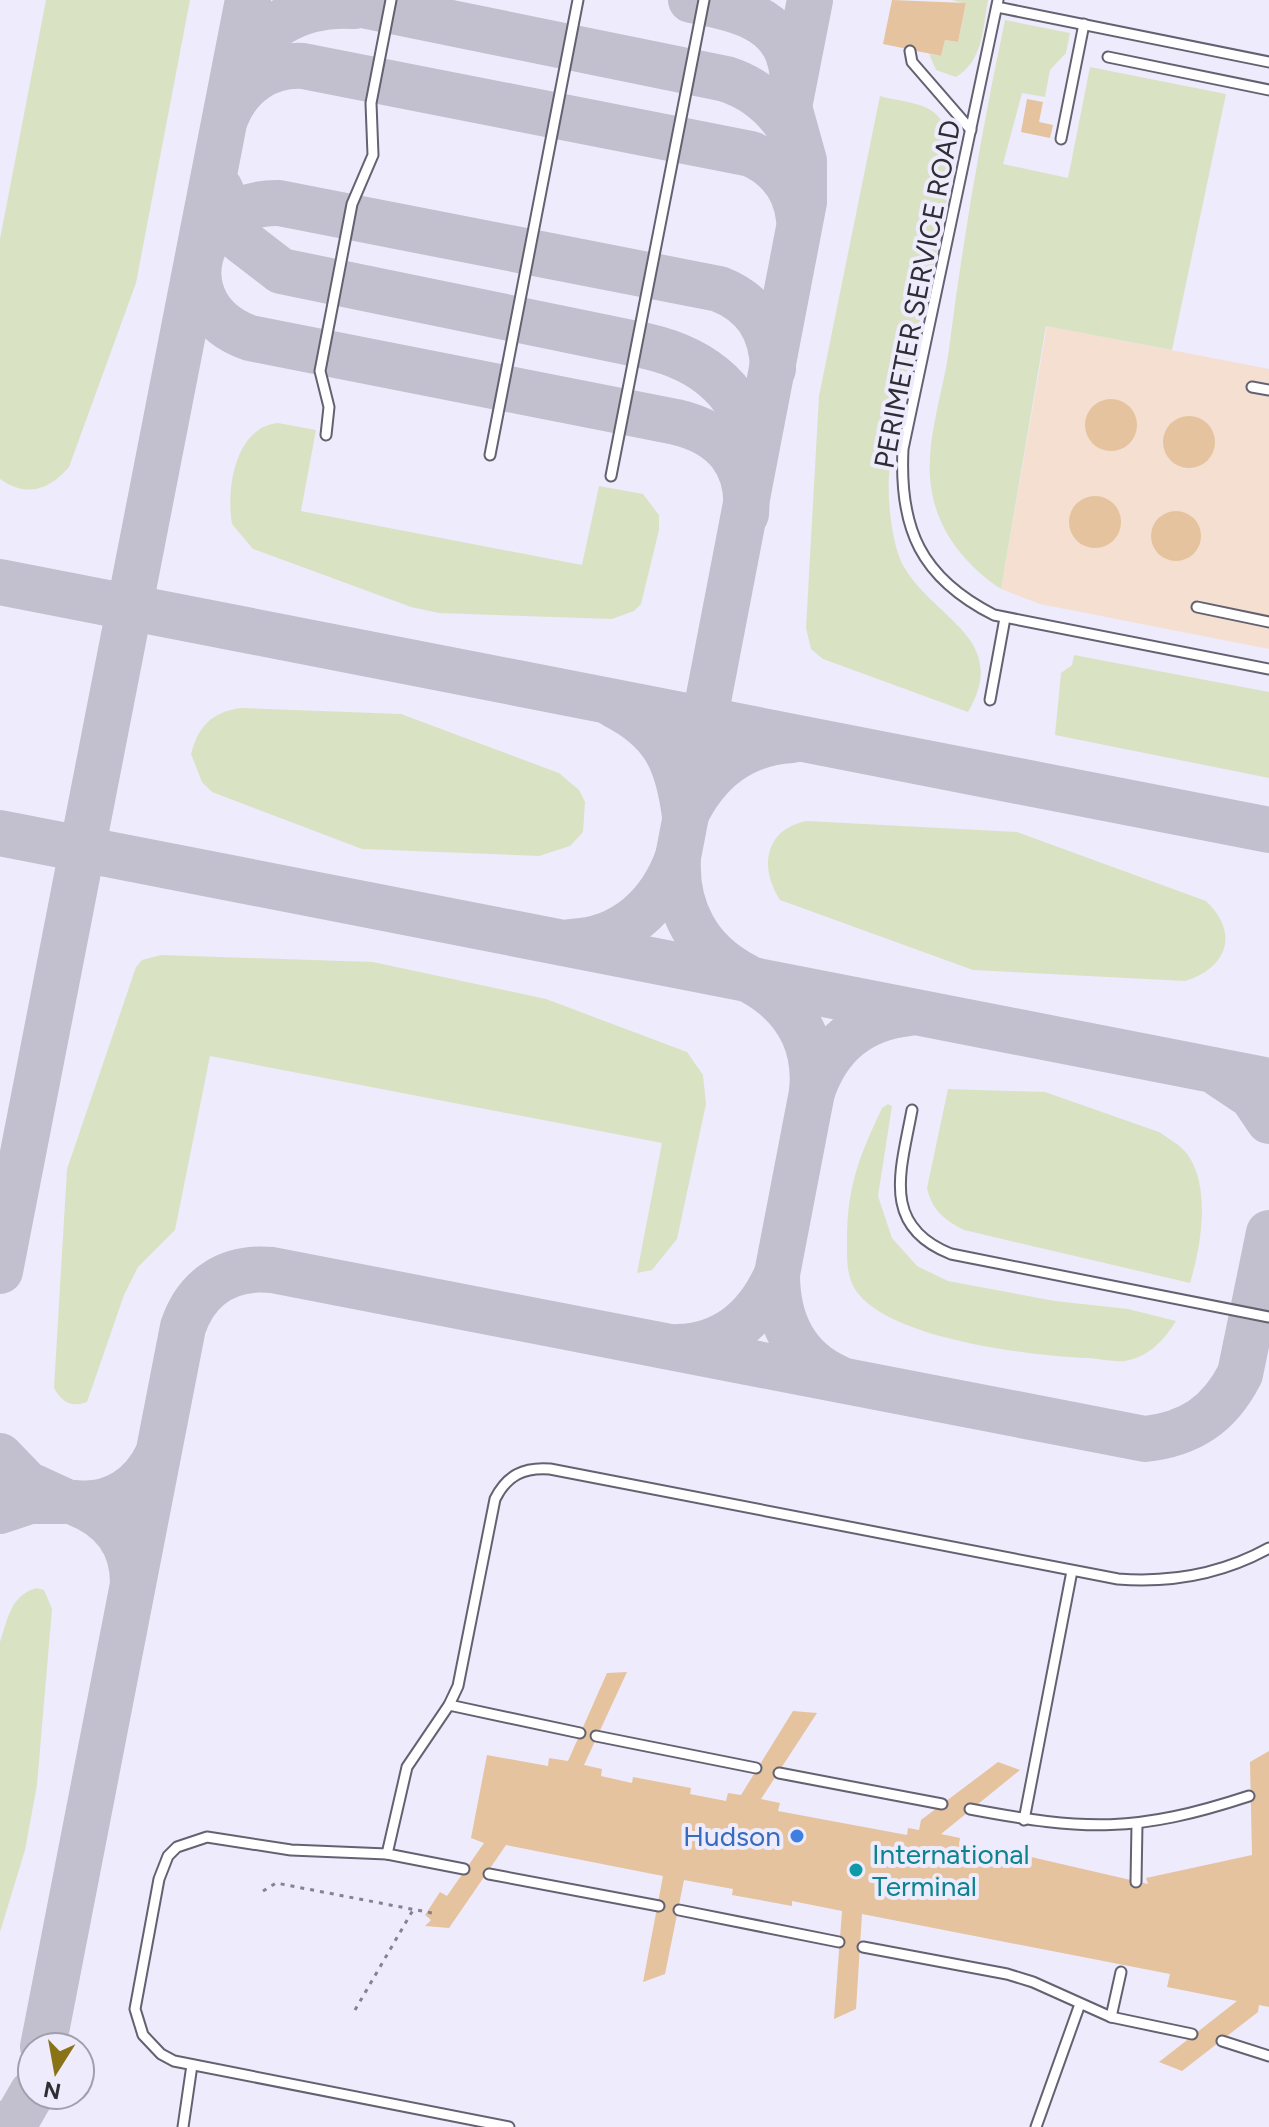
<svg xmlns="http://www.w3.org/2000/svg" width="1269" height="2127" viewBox="0 0 1269 2127" font-family="Figtree,sans-serif">
<style>
.industrial{fill:#f4dfd1}
.green{fill:#d9e3c4}
.lines{fill:none;stroke-linecap:round;stroke-linejoin:round}
.taxiway{stroke:#c2bfce;stroke-width:46}
.building{fill:#e5c39e}
.lane-casing{stroke:#646171;stroke-width:13}
.path{stroke:#86838f;stroke-width:3;stroke-dasharray:4 6;stroke-linecap:butt}
.lane{stroke:#fff;stroke-width:9}
.shop-dot{fill:#3f7fe0;stroke:#eeebfd;stroke-width:3}
.culture-dot{fill:#0f9aa8;stroke:#eeebfd;stroke-width:3}
.labels{text-anchor:middle;stroke-width:8;stroke-linejoin:round;paint-order:stroke}
.street-label{font-size:28px;fill:#302e35;stroke:#eeebfd}
.shop-label{font-size:28px;fill:#366cbe;stroke:#eeebfd;text-anchor:end}
.culture-label{font-size:28px;fill:#0d838f;stroke:#eeebfd;text-anchor:start}
</style>
<rect width="100%" height="100%" fill="#eeebfd"/>
<path class="industrial" d="M1047,326L1269,369V649L1040,604L1001,589Z"/>
<g class="green">
<path d="M46,0H190L136,283L69,467C49,490 27,498 0,479V239Z"/>
<path d="M952,0H988C983,28 983,61 956,77L936,70L929,54L941,56L945,40L958,42L966,4Z"/>
<path d="M1005,20L1070,33L1066,53L1050,70L1045,97L1022,93L1003,164L1068,178L1090,67L1226,94L1172,350L1046,326L1001,589C967,566 940,535 932,493C923,446 943,395 949,349C963,238 982,129 1005,20Z"/>
<path d="M880,96C896,101 925,102 937,115C973,151 921,311 910,358C902,393 896,430 890,466C886,491 891,545 904,567C935,620 1011,639 968,712L823,659L811,649L806,628L819,396Z"/>
<path d="M278,423L316,430L301,511L582,565L599,486L643,494L659,515V530L641,604L634,611L612,619L439,613L411,607L253,549L232,524C226,489 235,427 278,423Z"/>
<path d="M1074,655L1269,692V778L1055,735L1061,673L1072,665Z"/>
<path d="M241,708L401,714L559,773L579,790L585,802L583,832L570,846L539,856L362,849L212,792L202,782L191,754C198,726 212,712 241,708Z"/>
<path d="M807,821L1017,832L1206,901C1240,933 1227,968 1185,981L973,970L780,900C759,868 764,829 807,821Z"/>
<path d="M161,955L373,962L546,999L687,1052L703,1075L706,1104L677,1239L652,1270L637,1273L662,1143L210,1056L175,1230L138,1267L124,1295L87,1402C71,1408 62,1402 54,1388L67,1169L136,967L142,960Z"/>
<path d="M948,1089L1045,1092L1159,1132C1169,1139 1181,1145 1188,1155C1211,1188 1201,1247 1190,1283L964,1230C944,1220 932,1210 927,1188Z"/>
<path d="M888,1104L892,1106L878,1196L892,1238L917,1266L948,1281L1055,1301L1128,1309L1176,1321C1164,1340 1149,1357 1125,1361C1114,1362 1100,1359 1088,1358C1032,1356 886,1339 855,1289C846,1275 847,1257 847,1241C847,1186 859,1157 882,1108Z"/>
<path d="M36,1588L44,1590L52,1609L37,1785L25,1850L0,1932V1642C8,1619 10,1596 36,1588Z"/>
</g>
<g class="lines">
<g class="taxiway">
<path d="M338,0L726,79C760,90 783,113 798,144"/>
<path d="M691,0C743,10 793,20 793,85"/>
<path d="M237,72C261,24 302,3 354,6"/>
<path d="M226,117C239,84 268,64 303,66L751,154C778,166 796,189 799,219"/>
<path d="M220,189L242,241L281,271L646,346C704,359 750,394 753,458"/>
<path d="M746,514C750,464 724,433 676,422L250,338C166,309 191,201 279,203L719,289C755,303 772,330 773,369"/>
<path d="M0,582L1269,830"/>
<path d="M614,705C665,731 678,762 685,816C707,771 741,743 792,740"/>
<path d="M0,833L1269,1081"/>
<path d="M678,857L804,202V161L789,107L810,0"/>
<path d="M571,942C624,940 661,905 678,857C675,909 698,952 745,976"/>
<path d="M753,982C796,1006 817,1043 812,1092C828,1045 860,1018 909,1013"/>
<path d="M1219,1074L1252,1096L1269,1121"/>
<path d="M0,1271L248,0"/>
<path d="M777,1274L812,1092"/>
<path d="M678,1347C726,1346 758,1317 777,1274C777,1319 794,1359 838,1378"/>
<path d="M0,1456L27,1484L64,1501H30L0,1511"/>
<path d="M133,1583C133,1543 112,1517 76,1503C113,1507 142,1487 158,1454"/>
<path d="M43,2047L183,1327C197,1286 229,1266 272,1270L1145,1439C1190,1434 1219,1415 1240,1374L1269,1233"/>
<path d="M6,2127L20,2114L32,2093"/>
</g>
</g>
<g class="building">
<path d="M892,0L966,3L958,42L945,40L941,56L883,44Z"/>
<path d="M1027,99L1043,102L1039,122L1053,125L1050,138L1021,132Z"/>
<circle cx="1111" cy="425" r="26"/>
<circle cx="1189" cy="442" r="26"/>
<circle cx="1095" cy="522" r="26"/>
<circle cx="1176" cy="536" r="25"/>
<path d="M627,1672L584,1765L602,1769L601,1776L632,1783L633,1777L691,1788L690,1794L726,1801L728,1793L741,1795L793,1711L817,1713L761,1799L780,1803L778,1811L907,1835L908,1828L919,1830L921,1820L998,1762L1020,1770L941,1834L960,1838L959,1845L992,1852V1848L1148,1884L1146,1878L1252,1855L1250,1762L1269,1751V2007L1259,2005L1258,2012L1182,2071L1159,2062L1237,2001L1167,1987L1170,1974L862,1914L856,2009L834,2019L842,1911L792,1901V1906L732,1895L733,1889L684,1880L665,1974L643,1982L663,1876L506,1845L449,1928L425,1926L431,1920L425,1915L440,1892L447,1896L484,1843L471,1838L487,1755L548,1766L549,1758L568,1761L607,1673Z"/>
</g>
<g class="lines">
<defs>
<g id="lane">
<path d="M998,0L903,449C899,529 921,578 994,615L1269,669"/>
<path d="M997,7L1269,62"/>
<path d="M910,51L912,62L971,130"/>
<path d="M1108,57L1269,90"/>
<path d="M1061,139L1084,24"/>
<path d="M1252,387L1269,390"/>
<path d="M326,435L329,407L320,371L352,204L373,155L371,103L391,0"/>
<path d="M490,455L578,0"/>
<path d="M611,476L704,0"/>
<path d="M1197,607L1269,622"/>
<path d="M990,700L1005,618"/>
<path d="M912,1110C901,1170 880,1226 951,1254L1269,1317"/>
<path d="M449,1705L580,1733"/>
<path d="M596,1736L756,1768"/>
<path d="M779,1773L942,1804"/>
<path d="M970,1809C1086,1831 1136,1833 1249,1796"/>
<path d="M1024,1820L1072,1571"/>
<path d="M387,1854L407,1767L449,1705L458,1686L495,1499C507,1475 524,1467 550,1469L1118,1579C1171,1583 1222,1574 1269,1548"/>
<path d="M464,1869L387,1854L291,1850L207,1837L177,1847L168,1856L159,1879L135,2009L143,2035L161,2054L174,2061L509,2127"/>
<path d="M489,1874L659,1906"/>
<path d="M1136,1882L1137,1824"/>
<path d="M679,1910L839,1942"/>
<path d="M863,1947L1007,1974L1033,1982L1111,2017L1192,2034"/>
<path d="M1111,2017L1121,1972"/>
<path d="M1222,2041L1269,2056"/>
<path d="M183,2127L192,2065"/>
<path d="M1036,2127L1080,2004"/>
</g>
</defs>
<use href="#lane" class="lane-casing"/>
<g class="path">
<path d="M263,1891L276,1883L432,1913"/>
<path d="M355,2010L413,1910"/>
</g>
<use href="#lane" class="lane"/>
</g>
<circle class="shop-dot" cx="797" cy="1836" r="8"/>
<circle class="culture-dot" cx="856" cy="1870" r="8"/>
<g class="labels">
<g class="street-label">
<text transform="translate(917 294) rotate(-79)" y="10">PERIMETER SERVICE ROAD</text>
</g>
<g class="shop-label">
<text x="781" y="1846">Hudson</text>
</g>
<g class="culture-label">
<text x="872" y="1864">International<tspan x="872" dy="32">Terminal</tspan></text>
</g>
</g>
<g transform="translate(56 2071) rotate(191)"><circle r="38" fill="#eeebfd" stroke="#a29fad" stroke-width="2"/>
<path d="M0-6L14 30L0 20L-14 30Z" fill="#8a7316"/>
<text y="-12" font-size="22" font-weight="bold" text-anchor="middle" fill="#302e35">N</text>
</g>
</svg>
